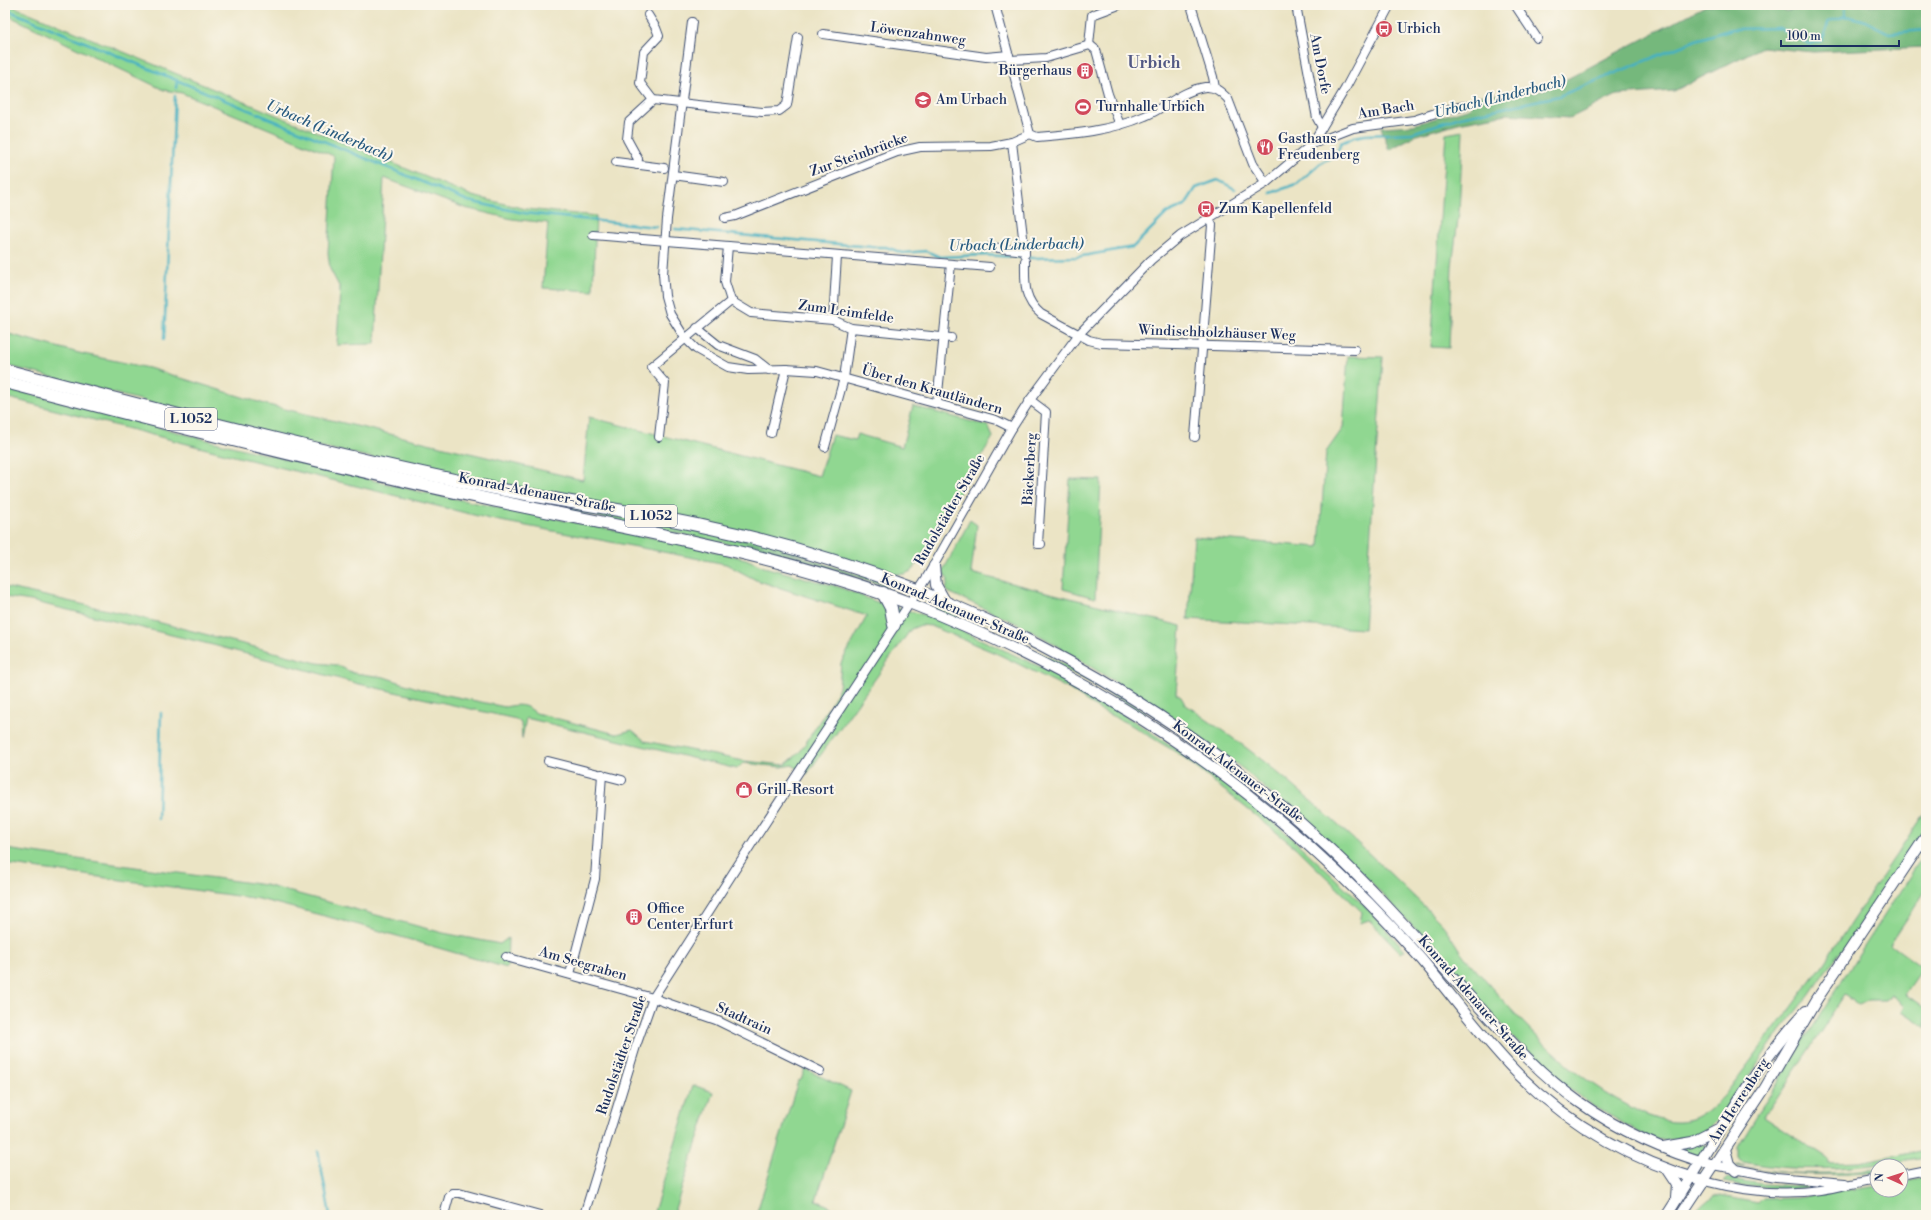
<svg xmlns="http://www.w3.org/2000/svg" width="1931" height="1220" viewBox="0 0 1931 1220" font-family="'Libre Bodoni',serif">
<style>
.green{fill:#90d791;stroke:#568378}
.forest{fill:#74b87b;stroke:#48746c}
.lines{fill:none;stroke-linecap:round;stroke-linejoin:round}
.stream{stroke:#45b1c2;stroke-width:2.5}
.minor-casing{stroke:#3a4a6d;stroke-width:10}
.major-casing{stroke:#3a4a6d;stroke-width:12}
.highway-casing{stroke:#3a4a6d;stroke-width:14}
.minor{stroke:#fff;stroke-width:8}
.major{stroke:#fff;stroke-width:10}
.highway{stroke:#fff;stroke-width:12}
.labels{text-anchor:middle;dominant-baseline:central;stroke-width:4;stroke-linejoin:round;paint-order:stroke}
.shield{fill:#fbf7ec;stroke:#5e6b89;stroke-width:1}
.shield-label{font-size:13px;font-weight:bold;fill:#1b2f5e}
.poi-label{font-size:14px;fill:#1b2f5e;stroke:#fbf7ec;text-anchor:start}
.street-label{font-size:14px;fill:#1b2f5e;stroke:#fbf7ec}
.water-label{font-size:15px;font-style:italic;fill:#2a5c81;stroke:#fbf7ec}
.quarter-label{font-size:16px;font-weight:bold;fill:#535985;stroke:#fbf7ec}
</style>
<rect width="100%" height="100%" fill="#fbf7ec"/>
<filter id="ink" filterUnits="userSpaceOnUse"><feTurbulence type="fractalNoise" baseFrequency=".025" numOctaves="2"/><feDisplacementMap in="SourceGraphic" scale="8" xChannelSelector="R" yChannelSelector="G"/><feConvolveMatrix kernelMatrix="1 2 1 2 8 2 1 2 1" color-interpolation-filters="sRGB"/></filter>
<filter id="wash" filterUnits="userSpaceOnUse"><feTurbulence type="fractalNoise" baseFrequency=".012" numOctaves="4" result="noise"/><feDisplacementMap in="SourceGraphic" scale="16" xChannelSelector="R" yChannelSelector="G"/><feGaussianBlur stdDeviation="0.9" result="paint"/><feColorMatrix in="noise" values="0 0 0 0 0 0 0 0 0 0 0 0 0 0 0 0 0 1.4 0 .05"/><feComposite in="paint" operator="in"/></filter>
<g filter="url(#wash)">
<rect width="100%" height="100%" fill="#ebe4c5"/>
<!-- green -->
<g class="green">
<polygon points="5,5 10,5 472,196 526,209 596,216 593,291 543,288 548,223 512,219 465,208 384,178 375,344 337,345 340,288 330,269 328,253 334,156 182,93 164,90 5,14"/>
<polygon points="1463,131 1459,212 1452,266 1449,348 1431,347 1446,134"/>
<polygon points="5,333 79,353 149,368 268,405 583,480 589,417 819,476 832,435 855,440 857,434 902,447 913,406 988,426 993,437 913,570 905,574 896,574 894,577 547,494 317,446 5,365"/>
<polygon points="1348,356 1383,357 1364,629 1188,619 1194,537 1319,547 1326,452 1343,428"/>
<path d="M5,387L219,443L421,492L684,544L746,559L764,567L839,587L877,602L932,617L1047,670L1107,704L1177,749L1254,806L1284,831L1366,907L1405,950L1401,953L1369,920L1360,923L1362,912L1296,848L1179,754L1131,725L1098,709L1069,689L1000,655L931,626L921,625L911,629L807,774L792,765L782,767L743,763L737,769L526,718L522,739L521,723L516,719L359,684L213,645L31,601L5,597V587L130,615L317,663L337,665L353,673L384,677L423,690L505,707C519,704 525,704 536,713L612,733L617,734L632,730L645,741L744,761L785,765L800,752L833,700L839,688L841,663L867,616L756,580L726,564L490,519L234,456L5,397Z"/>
<polygon points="1070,479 1101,480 1095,598 1063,589"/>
<polygon points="495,493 704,532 777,549 891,585 890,587 784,554 743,547 494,495"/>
<path d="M970,520L977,525L971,573L1181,626L1176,694L1181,697L1185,704C1212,724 1240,742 1266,763C1326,812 1382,865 1437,919C1448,929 1455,945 1464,956C1513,1012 1562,1072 1629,1106C1636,1110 1644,1115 1652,1117C1686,1129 1700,1119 1724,1096L1822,966L1926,810V827L1848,946L1836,956L1809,995L1780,1031L1718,1120L1708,1129L1692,1137L1665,1141L1640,1133L1592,1105L1561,1082L1514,1038L1422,936L1372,883L1243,769L1165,713L1046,639L1018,624L946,591L948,580L943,571Z"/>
<polygon points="935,606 1064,664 1146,712 1144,714 1079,676 934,608"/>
<polygon points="5,849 265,885 443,933 500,944 508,938 507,968 363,926 259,899 5,864"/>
<path d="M1926,851V890L1890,944L1923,968L1905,994L1926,1009V1027L1902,1011L1905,1005L1891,995L1885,1000H1869L1859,1005L1845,995L1764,1117L1828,1159L1829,1163L1860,1162L1926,1149V1157C1861,1168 1807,1174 1742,1162L1738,1157V1147L1798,1049Z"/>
<polygon points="805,1069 851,1091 816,1200 831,1207 828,1215 756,1215 798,1081 801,1080"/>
<polygon points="693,1085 713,1092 673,1215 653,1215"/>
<polygon points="1698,1143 1707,1146 1700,1157 1676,1148"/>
<path d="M1738,1164C1770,1177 1842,1174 1877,1169V1172C1825,1177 1786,1175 1735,1165Z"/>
<path d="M1727,1178L1762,1184L1813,1187C1783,1192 1753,1187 1723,1182Z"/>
<polygon points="1926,1178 1926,1215 1694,1215 1700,1207 1714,1195 1758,1203 1763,1198 1798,1197 1877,1186 1877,1190 1901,1190 1901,1182"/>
</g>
<!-- forest -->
<polygon class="forest" points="1707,5 1758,5 1787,11 1823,7 1826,5 1917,5 1926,13 1926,47 1813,52 1762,47 1674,91 1617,95 1570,118 1507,114 1458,123 1414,136 1389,150 1381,127 1413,125 1470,108 1474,96 1541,91 1569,78"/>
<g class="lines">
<!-- stream -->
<g class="stream">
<polyline points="1845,5 1846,16"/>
<polyline points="5,9 468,201 524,213 656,227"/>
<polyline points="1846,16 1863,20 1889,33 1926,30"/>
<polyline points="176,88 177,80"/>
<path d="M1271,193L1297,184L1322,162L1336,155L1341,143L1354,137L1365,135L1412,133L1460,117L1559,96L1696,40L1732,29L1780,28L1809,44L1821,41C1825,35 1826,28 1829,21L1846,16"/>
<polyline points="675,229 872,247 886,247 903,253 926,251 940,257 983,255 1033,258 1077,257 1133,247 1167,213 1185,205 1196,188 1218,180 1235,189"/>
<polyline points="164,339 175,96"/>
<polyline points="158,819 161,713"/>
<polyline points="318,1151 330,1215"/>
</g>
</g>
</g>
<g filter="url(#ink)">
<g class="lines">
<!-- minor casing -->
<g class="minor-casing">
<g id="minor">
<path d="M995,5L1030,134L1037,137C1074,134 1111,131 1145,116C1165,108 1183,90 1205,87C1215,86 1221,92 1228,99L1253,164L1266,183"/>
<polyline points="1191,5 1213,77 1215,88"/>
<polyline points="1296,5 1317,118 1322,127"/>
<polyline points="1515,5 1537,38"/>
<polyline points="648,15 656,28 659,36 644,52 640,83 653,100 762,112 779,111 787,105 798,37"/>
<polyline points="692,22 667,219 663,274 665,296 670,314 685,338 696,349 728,367 748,370 786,369 817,371 996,420 1012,428"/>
<polyline points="823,34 986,57 1009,55"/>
<polyline points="1089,45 1092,15 1119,5"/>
<polyline points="1010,60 1046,58 1090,45 1096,50 1108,94 1120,125"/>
<polyline points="1012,142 1025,254"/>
<polyline points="1312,144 1353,128 1414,120 1445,110 1465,106"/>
<polyline points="616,162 664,168"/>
<polyline points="637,165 638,159 627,139 629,122 653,100"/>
<polyline points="673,175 724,182"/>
<polyline points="725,218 735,216 897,152 920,147 991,146 1012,142 1030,134"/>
<polyline points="593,235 990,267"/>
<polyline points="728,246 725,282 731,301 751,313 833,320 851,328 951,338"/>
<polyline points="990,247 1025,251"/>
<path d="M1025,261C1025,283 1023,299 1041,314L1089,340L1101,343L1355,350"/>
<polyline points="833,320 837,256"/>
<polyline points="697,328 718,345 755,359 769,370"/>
<polyline points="1030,400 1046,412 1038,544 1041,544"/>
<polyline points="937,403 951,264"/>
<polyline points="771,433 786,369"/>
<polyline points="659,437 665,383 651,367 731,301"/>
<polyline points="1195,437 1212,225 1208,218"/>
<polyline points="825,447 844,378 851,328"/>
<polyline points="548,761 622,780"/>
<polyline points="506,957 653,998 716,1020 820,1071"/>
<polyline points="570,974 595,879 602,774"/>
<polyline points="1714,1165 1776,1177 1845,1183"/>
<polyline points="1901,1175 1926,1170"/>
<path d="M1704,1181C1742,1191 1780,1196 1820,1190C1839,1187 1858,1182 1877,1179"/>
<polyline points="444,1215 449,1197 453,1193 459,1193 540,1215"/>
<polyline points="584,1215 636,1046 653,998 754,840 927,577 1012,428 1030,400 1079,334 1151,260 1180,236 1266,183 1312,144 1345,89 1390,5"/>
</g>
</g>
<!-- major casing -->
<g class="major-casing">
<g id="major">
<polyline points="934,566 936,585 945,601"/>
<path d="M918,590C1070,651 1210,738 1330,849C1380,896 1425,948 1471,998C1505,1035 1538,1073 1579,1102C1620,1131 1666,1152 1714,1165"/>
<path d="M909,603C1055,660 1193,741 1309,846C1349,882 1387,920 1422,960C1454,998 1484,1040 1519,1075C1571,1126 1634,1161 1704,1181"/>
<polyline points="1663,1147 1692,1142 1722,1127"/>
<polyline points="1725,1149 1729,1164 1736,1171"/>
<polyline points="1667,1170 1677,1185 1676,1198"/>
<path d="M1667,1215C1711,1147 1751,1070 1806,1011"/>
<polyline points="1681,1215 1765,1088 1817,999 1926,836"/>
</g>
</g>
<!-- highway casing -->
<g class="highway-casing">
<g id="highway">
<path d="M5,370C160,411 316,451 473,484C550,500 629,510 706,527C778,542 849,564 918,590"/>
<path d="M5,382C162,423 319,463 478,497C623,528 770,551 909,603"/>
<polyline points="883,593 891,608 894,625"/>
</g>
</g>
<!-- minor -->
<use href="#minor" class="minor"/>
<!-- major -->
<use href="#major" class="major"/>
<!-- highway -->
<use href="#highway" class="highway"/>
</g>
</g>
<!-- icons -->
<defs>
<g id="bus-disc" transform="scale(0.9)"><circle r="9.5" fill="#d1495b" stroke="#fbf7ec"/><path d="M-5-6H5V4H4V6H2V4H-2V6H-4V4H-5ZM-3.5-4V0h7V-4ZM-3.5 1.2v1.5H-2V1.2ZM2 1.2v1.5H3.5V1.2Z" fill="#fff"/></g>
<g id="building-disc" transform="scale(0.9)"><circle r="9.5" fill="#d1495b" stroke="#fbf7ec"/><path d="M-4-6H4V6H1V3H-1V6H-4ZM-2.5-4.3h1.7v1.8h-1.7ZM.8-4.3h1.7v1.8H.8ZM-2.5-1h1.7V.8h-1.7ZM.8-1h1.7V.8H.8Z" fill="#fff"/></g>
<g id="school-disc" transform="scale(0.9)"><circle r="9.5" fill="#d1495b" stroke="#fbf7ec"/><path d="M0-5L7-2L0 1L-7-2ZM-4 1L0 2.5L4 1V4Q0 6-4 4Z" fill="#fff"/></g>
<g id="stadium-disc" transform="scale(0.9)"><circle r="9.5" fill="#d1495b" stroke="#fbf7ec"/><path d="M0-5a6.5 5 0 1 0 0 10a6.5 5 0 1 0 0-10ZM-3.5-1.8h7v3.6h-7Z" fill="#fff"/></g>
<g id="restaurant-disc" transform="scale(0.9)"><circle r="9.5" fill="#d1495b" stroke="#fbf7ec"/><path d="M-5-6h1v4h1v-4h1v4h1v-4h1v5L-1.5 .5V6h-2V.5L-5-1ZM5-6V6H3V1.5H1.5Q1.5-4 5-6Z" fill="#fff"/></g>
<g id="shop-disc" transform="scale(0.9)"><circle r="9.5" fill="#d1495b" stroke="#fbf7ec"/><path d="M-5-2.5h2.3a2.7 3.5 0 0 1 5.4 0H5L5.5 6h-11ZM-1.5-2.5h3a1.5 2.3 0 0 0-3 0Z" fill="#fff"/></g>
</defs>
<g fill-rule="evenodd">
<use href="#bus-disc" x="1384" y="29"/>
<use href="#building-disc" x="1085" y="71"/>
<use href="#school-disc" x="923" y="100"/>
<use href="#stadium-disc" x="1083" y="107"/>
<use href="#restaurant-disc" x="1265" y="147"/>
<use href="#bus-disc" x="1206" y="209"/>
<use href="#shop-disc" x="744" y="790"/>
<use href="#building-disc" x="634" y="917"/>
</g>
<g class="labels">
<!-- shield labels -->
<g class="shield">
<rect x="165" y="408" width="52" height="22" rx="3"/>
<rect x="625" y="505" width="52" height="22" rx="3"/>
</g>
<g class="shield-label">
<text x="191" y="419">L 1052</text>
<text x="651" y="516">L 1052</text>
</g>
<!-- poi labels -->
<g class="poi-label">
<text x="1397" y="29">Urbich</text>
<text x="1072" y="71" text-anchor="end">Bürgerhaus</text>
<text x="936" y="100">Am Urbach</text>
<text x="1096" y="107">Turnhalle Urbich</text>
<text x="1278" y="139">Gasthaus<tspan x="1278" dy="16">Freudenberg</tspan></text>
<text x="1219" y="209">Zum Kapellenfeld</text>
<text x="757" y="790">Grill-Resort</text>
<text x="647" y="909">Office<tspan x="647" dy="16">Center Erfurt</tspan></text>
</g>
<!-- street labels -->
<g class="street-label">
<text transform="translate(918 34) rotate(8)">Löwenzahnweg</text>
<text transform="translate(1320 64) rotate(79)">Am Dorfe</text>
<text transform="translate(1386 110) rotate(-9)">Am Bach</text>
<text transform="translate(859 155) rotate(-20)">Zur Steinbrücke</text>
<text transform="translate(846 312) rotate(8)">Zum Leimfelde</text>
<text transform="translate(1217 333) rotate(2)">Windischholzhäuser Weg</text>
<text transform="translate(932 390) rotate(16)">Über den Krautländern</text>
<text transform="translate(1030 469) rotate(-87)">Bäckerberg</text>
<text transform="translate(537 493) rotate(11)">Konrad-Adenauer-Straße</text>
<text transform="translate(950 510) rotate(-60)">Rudolstädter Straße</text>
<text transform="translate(955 609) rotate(23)">Konrad-Adenauer-Straße</text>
<text transform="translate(1238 772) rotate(37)">Konrad-Adenauer-Straße</text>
<text transform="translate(583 964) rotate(16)">Am Seegraben</text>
<text transform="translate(1473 998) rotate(49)">Konrad-Adenauer-Straße</text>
<text transform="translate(744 1019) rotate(24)">Stadtrain</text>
<text transform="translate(622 1055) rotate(-71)">Rudolstädter Straße</text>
<text transform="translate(1739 1101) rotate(-57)">Am Herrenberg</text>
</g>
<!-- water labels -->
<g class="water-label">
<text transform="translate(1500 97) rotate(-14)">Urbach (Linderbach)</text>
<text transform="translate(329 131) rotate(23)">Urbach (Linderbach)</text>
<text transform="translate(1016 245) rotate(-1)">Urbach (Linderbach)</text>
</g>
<!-- quarter labels -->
<g class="quarter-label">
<text x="1154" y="63">Urbich</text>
</g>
</g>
<!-- margin -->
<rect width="1931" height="1220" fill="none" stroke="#fbf7ec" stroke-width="20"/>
<!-- north arrow -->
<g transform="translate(1889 1178) rotate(273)"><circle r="19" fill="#fbf7ec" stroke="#a1a7b3"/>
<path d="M0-3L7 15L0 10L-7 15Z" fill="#d1495b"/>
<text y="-6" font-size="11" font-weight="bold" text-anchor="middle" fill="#1b2f5e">N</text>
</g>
<!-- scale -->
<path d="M1781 40v6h118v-6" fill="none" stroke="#1b2f5e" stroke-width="2"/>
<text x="1787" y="40" font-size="12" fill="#1b2f5e" stroke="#fbf7ec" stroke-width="3" paint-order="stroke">100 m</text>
</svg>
